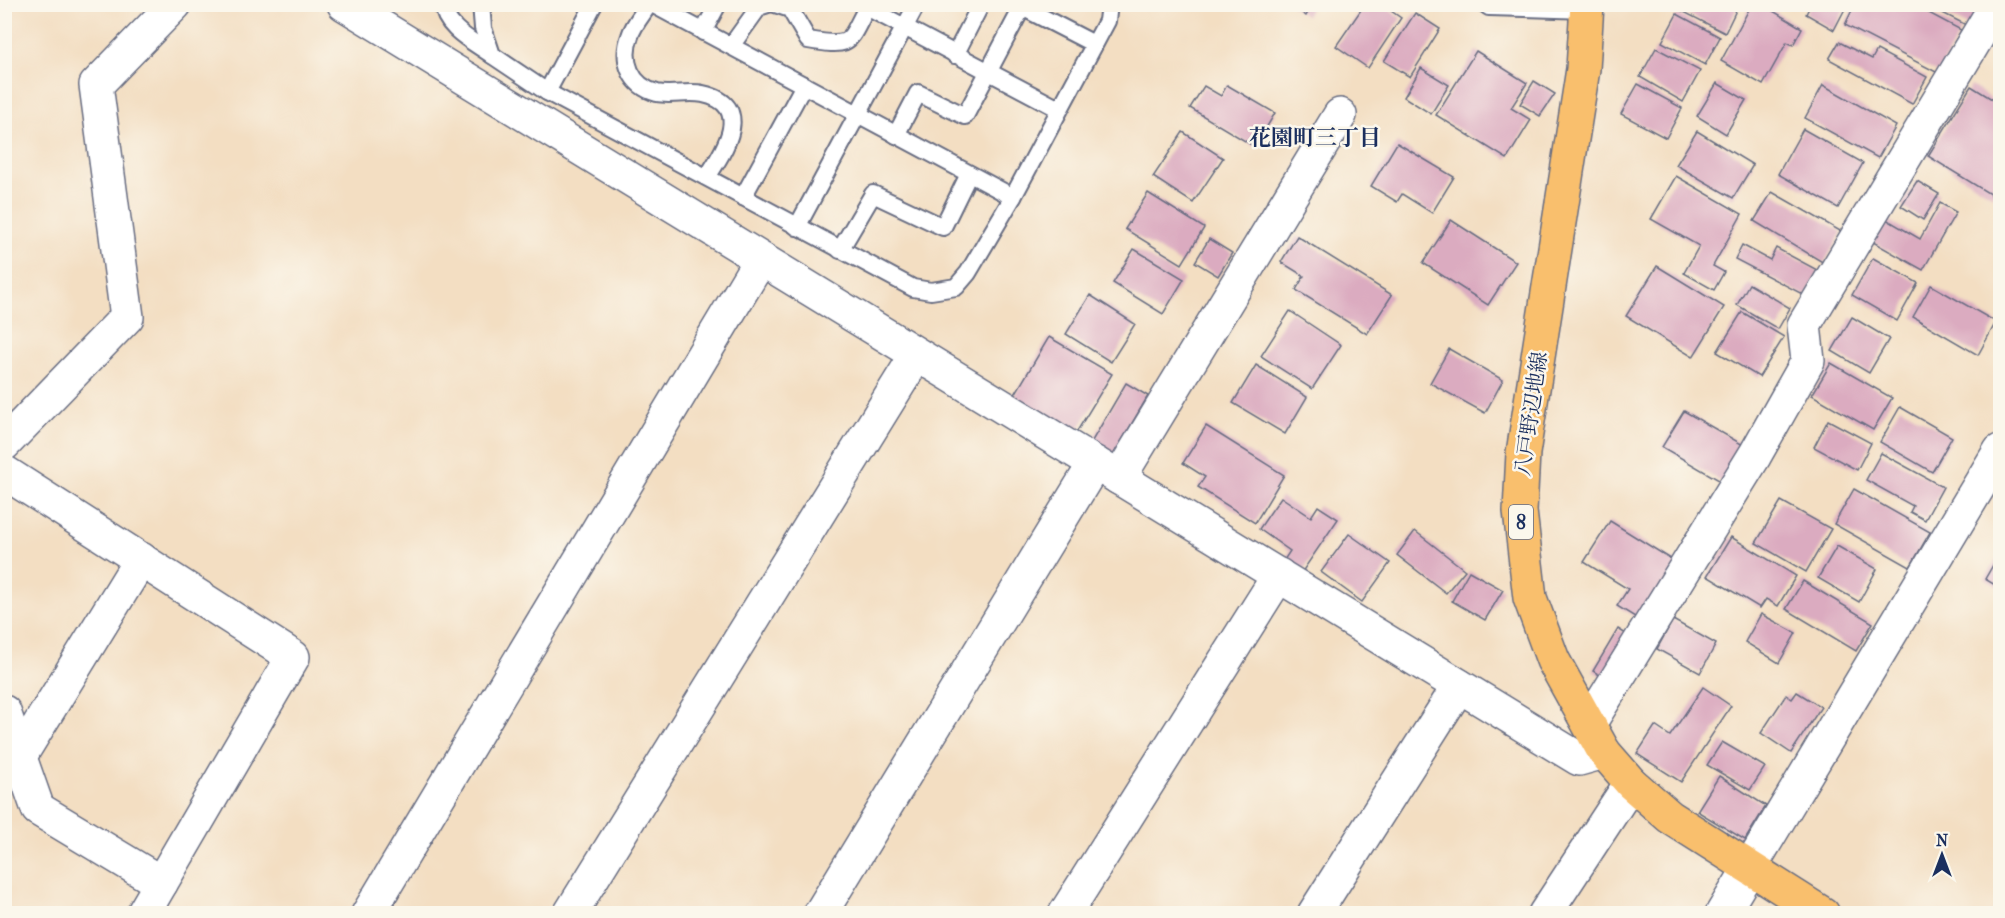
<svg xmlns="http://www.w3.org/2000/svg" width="2005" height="918" viewBox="0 0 2005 918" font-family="'IM FELL French Canon','Noto Serif JP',serif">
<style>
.building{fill:#dbabc0}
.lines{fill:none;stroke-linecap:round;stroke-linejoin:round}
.service-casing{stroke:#676c81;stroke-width:20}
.minor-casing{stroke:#676c81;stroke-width:36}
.primary-casing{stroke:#676c81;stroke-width:36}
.service{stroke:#fff;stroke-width:16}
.minor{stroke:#fff;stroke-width:33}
.primary{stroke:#f9bf6d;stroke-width:33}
.labels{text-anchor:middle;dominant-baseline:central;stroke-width:5;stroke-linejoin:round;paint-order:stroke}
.shield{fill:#fbf7ec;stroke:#5e6b89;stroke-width:1.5}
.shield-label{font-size:20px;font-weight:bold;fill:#1b2f5e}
.street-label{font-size:21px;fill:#1b2f5e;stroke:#fbf7ec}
.neighbourhood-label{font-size:22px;font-weight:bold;fill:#1b2f5e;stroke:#fbf7ec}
</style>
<rect width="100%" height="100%" fill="#fbf7ec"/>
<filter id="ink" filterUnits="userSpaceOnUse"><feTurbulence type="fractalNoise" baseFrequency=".0167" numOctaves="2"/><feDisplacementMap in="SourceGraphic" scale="12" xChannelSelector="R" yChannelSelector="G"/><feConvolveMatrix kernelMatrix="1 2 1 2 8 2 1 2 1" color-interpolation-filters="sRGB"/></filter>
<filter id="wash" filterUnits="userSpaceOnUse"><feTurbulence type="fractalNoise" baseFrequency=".008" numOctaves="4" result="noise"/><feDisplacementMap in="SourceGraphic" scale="24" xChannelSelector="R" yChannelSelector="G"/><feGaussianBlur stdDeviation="1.35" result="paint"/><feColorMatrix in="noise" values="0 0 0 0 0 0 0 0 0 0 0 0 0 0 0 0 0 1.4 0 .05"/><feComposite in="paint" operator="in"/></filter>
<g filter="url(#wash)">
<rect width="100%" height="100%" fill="#f3dec2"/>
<g id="blocks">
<!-- building -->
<g class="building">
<polygon points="1290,4 1313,4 1306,16"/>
<polygon points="1365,4 1381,4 1401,18 1368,68 1336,46"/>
<polygon points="1683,4 1739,4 1725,33 1680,10"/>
<polygon points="1752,4 1761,4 1802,28 1793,45 1787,42 1763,85 1721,61"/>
<polygon points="1811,4 1846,4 1847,5 1834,30 1806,14"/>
<polygon points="1855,4 1912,4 1961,30 1938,73 1845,25"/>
<polygon points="1925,4 1982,4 1970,27"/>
<polygon points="1415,13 1440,29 1410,77 1384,61"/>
<polygon points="1677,14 1720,37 1705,65 1662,42"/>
<polygon points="1839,42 1872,59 1877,50 1927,77 1912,104 1829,59"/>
<polygon points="1656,48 1700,71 1683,102 1640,77"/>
<polygon points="1476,51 1527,83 1511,108 1531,120 1507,159 1436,115"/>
<polygon points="1421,68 1449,85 1431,114 1404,97"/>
<polygon points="1534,81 1555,94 1540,116 1520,104"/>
<polygon points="1717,83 1746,100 1726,134 1697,116"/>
<polygon points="1638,84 1682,108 1666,138 1621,114"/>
<polygon points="1227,85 1275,113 1255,147 1190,108 1204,86 1221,96"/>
<polygon points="1823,85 1896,126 1878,158 1805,118"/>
<polygon points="1971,86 2000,104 2000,184 1993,196 1928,156"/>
<polygon points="1803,129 1863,163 1838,208 1778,174"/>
<polygon points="1697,131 1753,165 1733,198 1676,165"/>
<polygon points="1183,132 1223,158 1193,203 1153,177"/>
<polygon points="1397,143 1454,177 1432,213 1402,194 1397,202 1371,186"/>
<polygon points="1676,176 1742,214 1713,266 1724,272 1714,290 1684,273 1699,246 1651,219"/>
<polygon points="1917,181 1939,194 1923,220 1901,206"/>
<polygon points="1772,192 1842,232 1824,263 1754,221"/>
<polygon points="1148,193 1204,228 1182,264 1125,229"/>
<polygon points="1940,203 1956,212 1923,270 1873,242 1886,219 1920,239"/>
<polygon points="1451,220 1516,262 1488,305 1423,263"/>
<polygon points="1297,236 1392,295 1367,334 1296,290 1304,276 1281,262"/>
<polygon points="1209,239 1232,253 1218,276 1195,262"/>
<polygon points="1742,245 1770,260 1776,248 1819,271 1806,296 1735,259"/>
<polygon points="1134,249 1184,279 1163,314 1113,283"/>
<polygon points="1873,258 1918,283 1897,321 1852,295"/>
<polygon points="1657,266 1724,307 1693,357 1626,316"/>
<polygon points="1749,284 1790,308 1778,329 1737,305"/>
<polygon points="1931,285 1996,322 1978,355 1913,317"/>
<polygon points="1090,295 1135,324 1111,362 1066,334"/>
<polygon points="1290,311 1341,345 1312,389 1261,356"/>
<polygon points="1742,312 1784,337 1759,377 1717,352"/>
<polygon points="1852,317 1889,339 1869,373 1832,351"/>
<polygon points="1049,337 1112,374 1076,433 1014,396"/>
<polygon points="1449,349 1503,380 1485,413 1430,383"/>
<polygon points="1831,363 1892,398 1873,430 1812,395"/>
<polygon points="1256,365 1307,397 1285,434 1233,403"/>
<polygon points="1126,383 1148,396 1111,459 1089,446"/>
<polygon points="1900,407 1952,437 1932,472 1880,442"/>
<polygon points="1684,411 1745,446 1724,483 1662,447"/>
<polygon points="1828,420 1871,443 1857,470 1814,447"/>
<polygon points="1206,426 1284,475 1255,523 1198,487 1205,477 1183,463"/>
<polygon points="1881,453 1943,487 1925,520 1910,512 1913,506 1866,480"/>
<polygon points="1854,489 1930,532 1910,567 1834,524"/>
<polygon points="1281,497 1311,517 1318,506 1338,519 1302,572 1284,560 1290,551 1259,529"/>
<polygon points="1781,501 1831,529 1806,572 1756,543"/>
<polygon points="1610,521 1679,564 1643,622 1617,606 1628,589 1584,562"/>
<polygon points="1415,531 1465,570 1446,593 1397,555"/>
<polygon points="1349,534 1390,563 1362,602 1321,572"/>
<polygon points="1731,537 1796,576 1778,606 1766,599 1760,608 1707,576"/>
<polygon points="1837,546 1877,569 1859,602 1818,578"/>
<polygon points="2000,553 2000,588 1985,579"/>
<polygon points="1469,571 1503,590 1485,620 1452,601"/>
<polygon points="1803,581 1873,623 1856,651 1786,609"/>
<polygon points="1761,614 1796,633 1779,663 1745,642"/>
<polygon points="1673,620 1716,644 1700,673 1657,649"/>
<polygon points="1618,629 1631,637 1606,679 1593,671"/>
<polygon points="1703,687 1731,706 1681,782 1637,754 1655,726 1670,736"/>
<polygon points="1797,692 1821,707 1791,753 1761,733 1786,695 1792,699"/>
<polygon points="1722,742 1765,767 1750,790 1707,765"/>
<polygon points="1719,776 1766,806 1745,840 1697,811"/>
</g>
</g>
</g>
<g filter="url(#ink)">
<use href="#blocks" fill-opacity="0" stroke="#676c81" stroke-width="1.5"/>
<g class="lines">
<!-- service casing -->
<g class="service-casing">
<g id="service">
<path d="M443,4C444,28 474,42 492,55"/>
<polyline points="481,4 483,28 492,55 547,92 913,288 931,291 956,287 968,273 1013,197 1107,21 1109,4"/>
<path d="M649,4C643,14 633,25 630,36C621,60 630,86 657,93C671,96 688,91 703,94C754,105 725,150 707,177"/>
<polyline points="652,4 1013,197"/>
<path d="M775,4L790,9L808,40C856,48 847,42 869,4"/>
<polyline points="861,4 1059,109"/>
<polyline points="1485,4 1489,7 1587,10"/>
<polyline points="1022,7 1094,44"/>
<polyline points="703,32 718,4"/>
<polyline points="731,46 759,7 768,4"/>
<polyline points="955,55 981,4"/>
<polyline points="547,92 594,4"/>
<polyline points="896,135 918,93 965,116 1024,4"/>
<polyline points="743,197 804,85"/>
<polyline points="797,227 917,4"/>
<polyline points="840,250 873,194 943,227 969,174"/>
</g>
</g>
<!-- minor casing -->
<g class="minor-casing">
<g id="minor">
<polyline points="344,4 1579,759 1604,752"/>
<polyline points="4,444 127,317 96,85 175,4"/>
<polyline points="4,472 293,657 143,914"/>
<polyline points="1119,478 1340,115"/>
<polyline points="4,712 38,809 161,883"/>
<polyline points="1589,724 1755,455 1808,361 1804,325 1997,4"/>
<polyline points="20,756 141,559"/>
<polyline points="368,914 760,260"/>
<polyline points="570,914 916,356"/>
<polyline points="820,914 1095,463"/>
<polyline points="1065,914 1279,575"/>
<polyline points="1314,914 1459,686"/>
<polyline points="1545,914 1631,783"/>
<polyline points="1722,914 2000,451"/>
</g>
</g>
<!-- primary casing -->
<g class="primary-casing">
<polyline id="primary" points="1587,4 1583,69 1523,453 1520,511 1530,598 1553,660 1604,752 1631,783 1670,817 1823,914"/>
</g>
<!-- service -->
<use href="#service" class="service"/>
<!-- minor -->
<use href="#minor" class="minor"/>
<!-- primary -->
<use href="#primary" class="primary"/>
</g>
</g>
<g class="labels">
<!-- shield labels -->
<rect class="shield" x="1509" y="505" width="24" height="34" rx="4.5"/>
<g class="shield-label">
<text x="1521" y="522">8</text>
</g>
<!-- street labels -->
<g class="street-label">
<text transform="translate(1531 414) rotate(-82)">八戸野辺地線</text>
</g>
<!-- neighbourhood labels -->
<g class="neighbourhood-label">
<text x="1315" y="138">花園町三丁目</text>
</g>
</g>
<!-- margin -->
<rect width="2005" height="918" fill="none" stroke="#fbf7ec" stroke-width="24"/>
<!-- north arrow -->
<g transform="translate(1942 855)" stroke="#fbf7ec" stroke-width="4.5" paint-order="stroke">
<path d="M0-4.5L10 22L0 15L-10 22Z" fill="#1b2f5e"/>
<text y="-9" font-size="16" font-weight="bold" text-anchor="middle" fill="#1b2f5e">N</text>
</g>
</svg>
